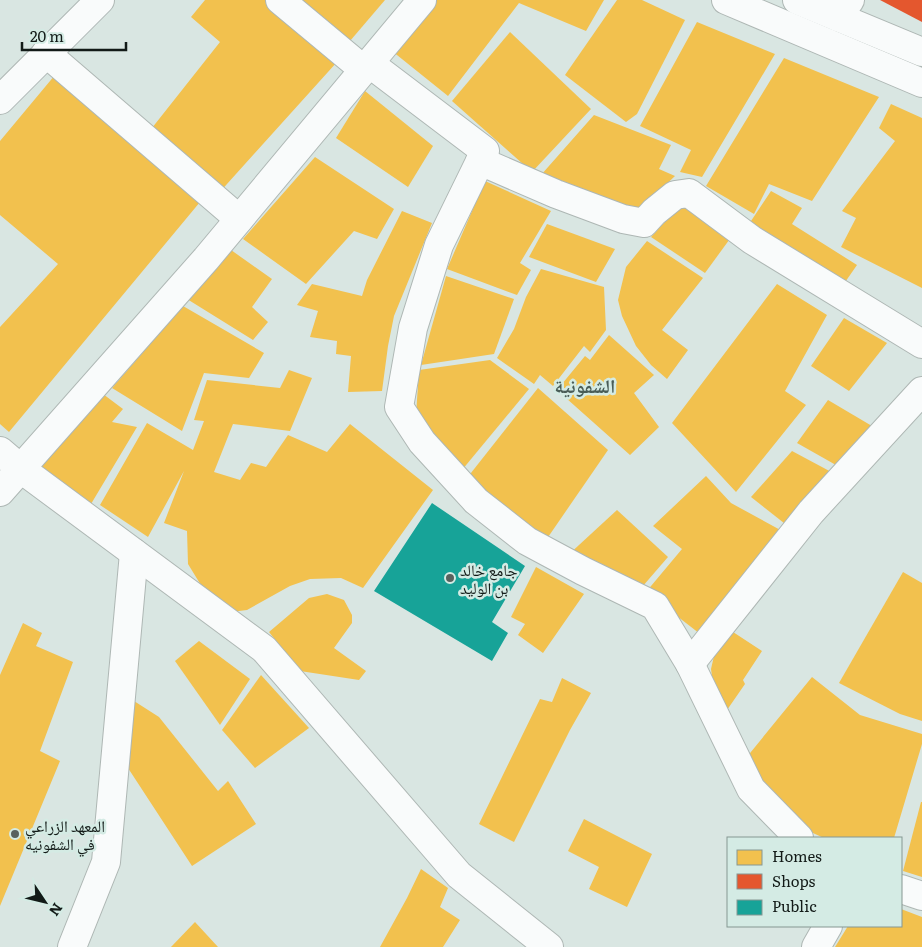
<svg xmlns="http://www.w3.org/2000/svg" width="922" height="947" viewBox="0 0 922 947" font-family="Literata,'Noto Naskh Arabic',serif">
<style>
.homes{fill:#f2c14e}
.shops{fill:#e4572e}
.public{fill:#17a398}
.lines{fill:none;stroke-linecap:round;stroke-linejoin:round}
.minor-casing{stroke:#aeb7b4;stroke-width:30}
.secondary-casing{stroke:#aeb7b4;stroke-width:30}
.minor{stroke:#f9fbfb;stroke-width:28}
.secondary{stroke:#f9fbfb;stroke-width:28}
.poi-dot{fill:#58615e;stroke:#d4ebe4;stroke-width:2}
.labels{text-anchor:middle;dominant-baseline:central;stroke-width:5;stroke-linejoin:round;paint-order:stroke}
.poi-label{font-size:16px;fill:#121a17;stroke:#d4ebe4;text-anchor:start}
.quarter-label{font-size:19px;font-weight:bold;fill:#495d57;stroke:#d4ebe4}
</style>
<rect width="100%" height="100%" fill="#d9e6e2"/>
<!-- homes -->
<g class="homes">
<polygon points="205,0 266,0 337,62 218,194 148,133 220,42 191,17"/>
<polygon points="289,0 385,0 344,48"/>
<polygon points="435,0 604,0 586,31 519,3 448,96 392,51"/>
<polygon points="617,0 642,0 685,20 637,114 626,122 565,75"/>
<polygon points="697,22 775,54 702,177 680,172 691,150 640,126"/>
<polygon points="510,32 591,109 532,172 452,101"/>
<polygon points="784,58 879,97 812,201 769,184 754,214 706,186"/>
<polygon points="55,75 200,202 9,432 0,424 0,327 58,264 0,215 0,141"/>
<polygon points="365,91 433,146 408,187 336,138"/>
<polygon points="891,104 922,118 922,288 841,247 856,218 842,211 895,141 879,128"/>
<polygon points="594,115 671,145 659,169 675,176 637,212 541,175"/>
<polygon points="315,157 394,209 377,239 354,231 306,284 243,239"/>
<polygon points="485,181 551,211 520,263 531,270 517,295 447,269"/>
<polygon points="771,191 802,208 792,224 857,265 841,288 747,227"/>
<polygon points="685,200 732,236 705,273 651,237"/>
<polygon points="402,211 432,223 394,316 388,346 382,391 348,392 351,356 336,354 337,341 310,337 318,311 297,305 312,284 362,296 367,280"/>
<polygon points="547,224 615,249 596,282 529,257"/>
<polygon points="647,241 703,278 662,330 688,350 667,379 651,365 636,346 622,316 618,300 626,267"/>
<polygon points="231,250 272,279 252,307 268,322 253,340 187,299"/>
<polygon points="541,269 604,287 606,330 590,352 584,346 553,386 540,375 534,384 497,358 514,329 526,297"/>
<polygon points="446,276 514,299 494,354 421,365"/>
<polygon points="777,284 827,315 785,391 806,405 736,492 672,423"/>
<polygon points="183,306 264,353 249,378 204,373 182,431 112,388"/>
<polygon points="844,318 887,343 849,391 811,366"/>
<polygon points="609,335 654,375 634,393 659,427 630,455 557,390 585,356 590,360"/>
<polygon points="490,360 529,389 462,470 416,415 419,370"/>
<polygon points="289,370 312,378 290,431 233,424 214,472 240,480 251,463 266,467 288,435 327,452 350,424 433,490 363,588 341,578 310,579 290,586 247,610 231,612 207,595 188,564 187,531 164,523 184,471 148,537 100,505 147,423 193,450 204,421 194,420 207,380 280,388"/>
<polygon points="538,388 608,450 544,543 467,478"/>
<polygon points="103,394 123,409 112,422 137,427 91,504 40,468"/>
<polygon points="828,400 877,429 843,469 797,443"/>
<polygon points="792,451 835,474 789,527 751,497"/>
<polygon points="706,476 731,503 784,532 704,637 646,592 682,549 653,526"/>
<polygon points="617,510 668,557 636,594 566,557"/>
<polygon points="536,567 584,594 543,653 518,635 525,624 511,617"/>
<polygon points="903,572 922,583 922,721 900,714 839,683"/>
<polygon points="327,594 344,600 352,615 352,623 334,648 366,671 359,680 300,671 269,632 309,598"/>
<polygon points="23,623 42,633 36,646 73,662 40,751 60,761 0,906 0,675"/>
<polygon points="733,632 762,651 743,680 745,684 727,710 713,683 711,669 714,656"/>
<polygon points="199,641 250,679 220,725 175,661"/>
<polygon points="261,675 309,728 255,768 222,730"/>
<polygon points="812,677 860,715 922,734 922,744 894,838 824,838 804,829 757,780 746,758"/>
<polygon points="562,678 591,693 570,730 514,842 479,824 540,699 552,702"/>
<polygon points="134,701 159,717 218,791 228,781 256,824 192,866 128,768"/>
<polygon points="921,802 922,802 922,877 903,871"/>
<polygon points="584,819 652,854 627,907 589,889 599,867 568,851"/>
<polygon points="421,869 448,888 440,907 460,920 443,947 380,947 407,898"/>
<polygon points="901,909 922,917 922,947 835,947 848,926 901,926"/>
<polygon points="195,922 218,947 171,947"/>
</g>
<!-- shops -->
<polygon class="shops" points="880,0 922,0 922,22"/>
<!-- public -->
<polygon class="public" points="432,503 525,566 492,622 508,633 492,661 374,591"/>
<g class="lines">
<!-- minor casing -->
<g class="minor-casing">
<g id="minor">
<polyline points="280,0 364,70"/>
<polyline points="838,17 850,0"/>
<polyline points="46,53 239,219"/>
<polyline points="369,63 485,151 439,245 413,328 399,407 422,442 476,501 527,541 583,571 655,606 690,664 751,789 799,838"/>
<polyline points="0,100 100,0"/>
<polyline points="480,161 556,194 623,219 644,223 654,212 675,195 689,193 752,240 922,344"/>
<polyline points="0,451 21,469 264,649 459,875 549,947"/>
<polyline points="0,492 206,259 422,0"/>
<polyline points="690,664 811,512 922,391"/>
<polyline points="901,889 922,896"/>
<polyline points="72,947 106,862 134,553"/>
<polyline points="816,947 828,926"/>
</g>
</g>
<!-- secondary casing -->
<g class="secondary-casing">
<g id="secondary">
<polyline points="726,0 922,83"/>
<polyline points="797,0 922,52"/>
</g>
</g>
<!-- minor -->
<use href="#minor" class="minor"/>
<!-- secondary -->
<use href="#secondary" class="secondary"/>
</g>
<!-- markers -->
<g class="poi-dot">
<circle cx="450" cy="578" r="5"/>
<circle cx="15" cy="834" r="5"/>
</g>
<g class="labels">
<!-- poi labels -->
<g class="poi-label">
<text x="460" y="569">جامع خالد<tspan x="460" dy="18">بن الوليد</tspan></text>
<text x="25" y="825">المعهد الزراعي<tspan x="25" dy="18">في الشفونيه</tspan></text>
</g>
<!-- quarter labels -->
<g class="quarter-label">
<text x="585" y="385">الشفونية</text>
</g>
</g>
<!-- legend -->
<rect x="727" y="837" width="175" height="90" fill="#d4ebe4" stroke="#869792"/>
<rect x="737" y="850" width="25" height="15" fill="#f2c14e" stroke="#869792"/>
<text x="772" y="862" font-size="15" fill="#121a17">Homes</text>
<rect x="737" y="874" width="25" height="15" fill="#e4572e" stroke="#869792"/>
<text x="772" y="887" font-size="15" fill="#121a17">Shops</text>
<rect x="737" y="900" width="25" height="15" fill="#17a398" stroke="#869792"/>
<text x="772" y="912" font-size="15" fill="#121a17">Public</text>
<!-- north arrow -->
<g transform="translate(45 902) rotate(125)" stroke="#d4ebe4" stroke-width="4" paint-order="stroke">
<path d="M0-4L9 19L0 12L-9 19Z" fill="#121a17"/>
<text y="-8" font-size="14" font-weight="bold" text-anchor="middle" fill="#121a17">N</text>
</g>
<!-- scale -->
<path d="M22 42v8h104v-8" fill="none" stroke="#121a17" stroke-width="2.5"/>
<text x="30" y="42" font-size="15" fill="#121a17" stroke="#d4ebe4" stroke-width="4" paint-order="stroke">20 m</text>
</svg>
